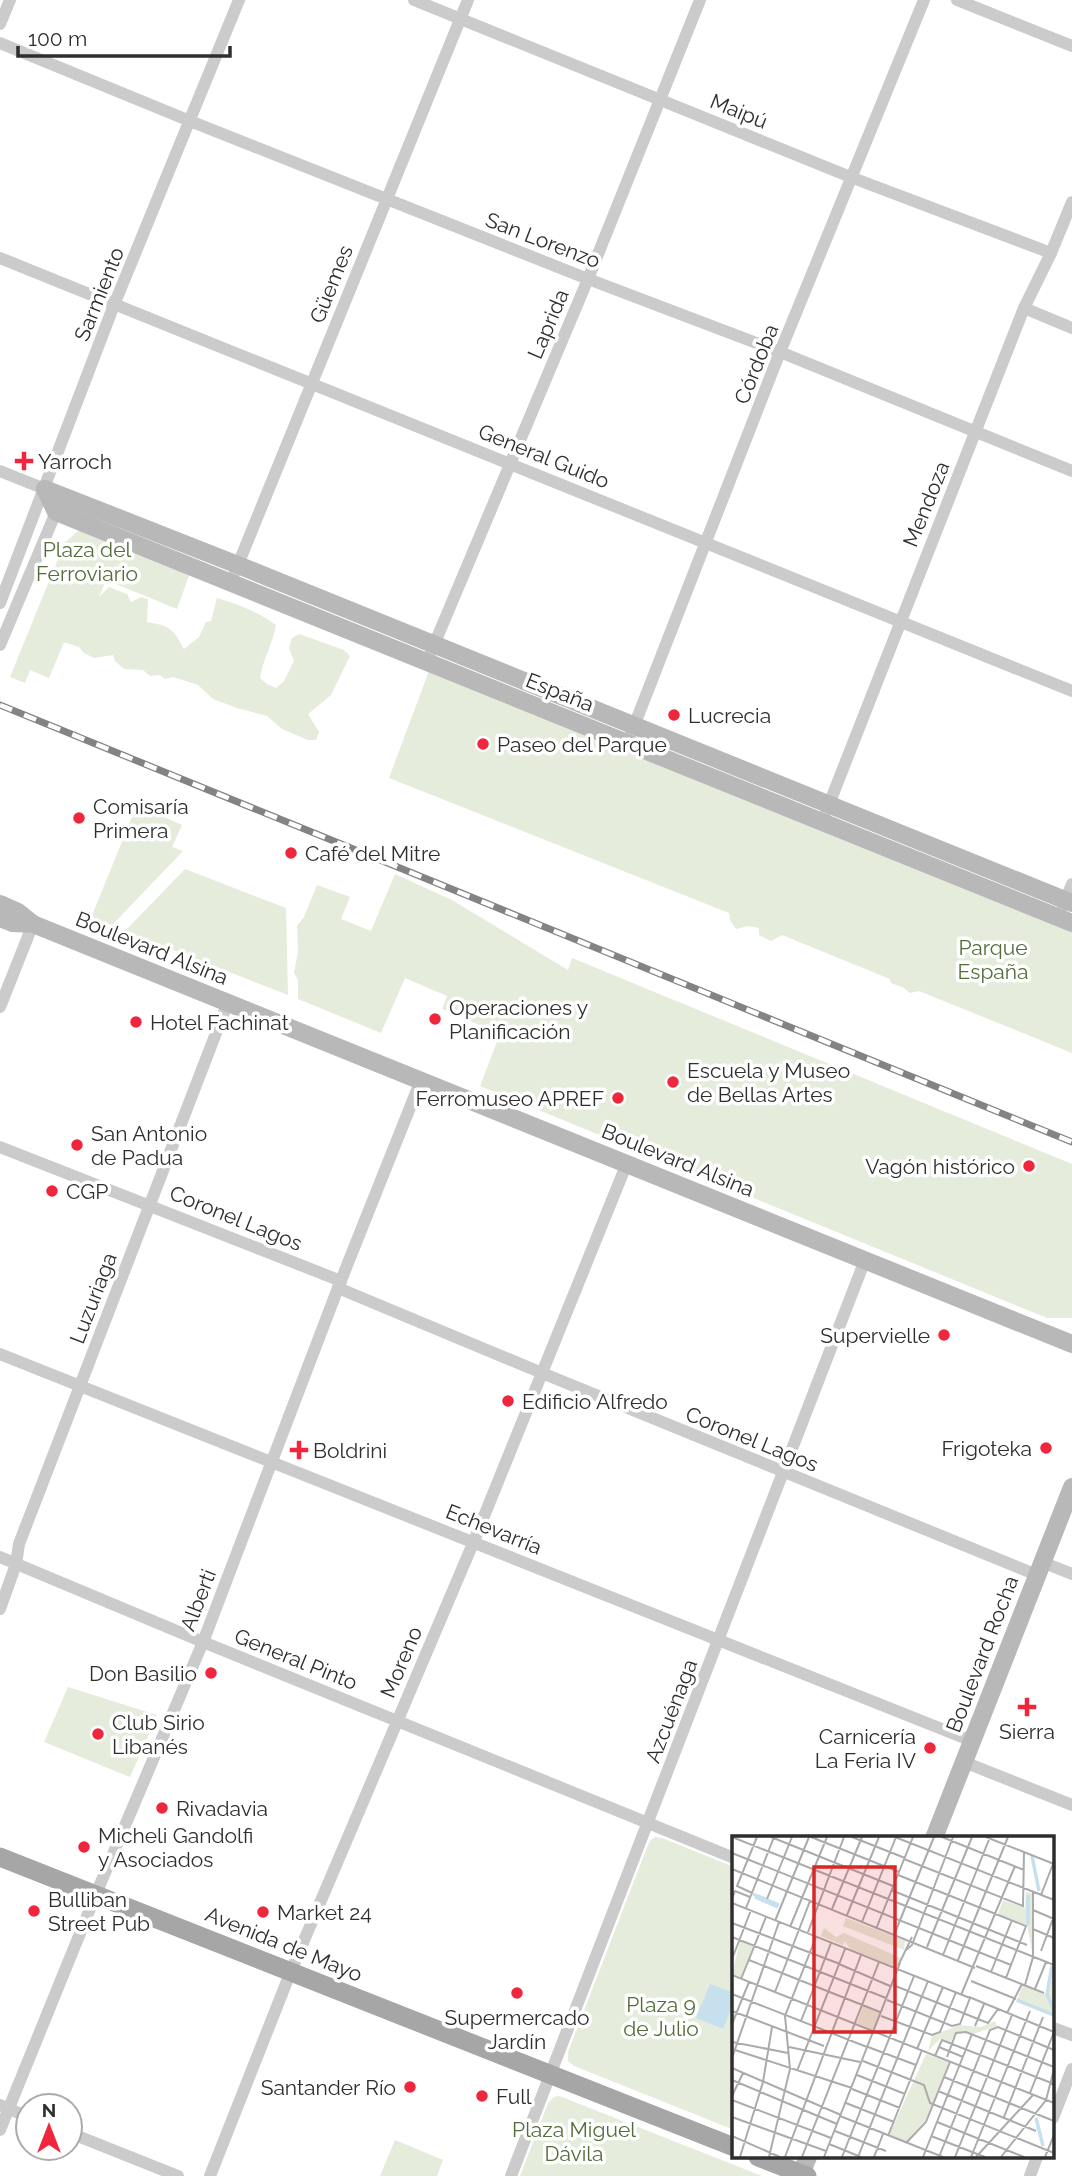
<svg xmlns="http://www.w3.org/2000/svg" width="1072" height="2176" viewBox="0 0 1072 2176" font-family="Raleway,sans-serif">
<style>
.green{fill:#e5ecdb}
.water{fill:#c6e0ee}
.lines{fill:none;stroke-linecap:round;stroke-linejoin:round}
.street{stroke:#cbcbcb;stroke-width:12}
.secondary{stroke:#b8b8b8;stroke-width:18}
.primary{stroke:#a6a6a6;stroke-width:19}
.rail-casing{stroke:#838383;stroke-width:7}
.rail{stroke:#fff;stroke-width:4.5;stroke-dasharray:13;stroke-linecap:butt}
.poi-dot{fill:#f0263d;stroke:#fff;stroke-width:2.5}
.labels{text-anchor:middle;dominant-baseline:central;stroke-width:7;stroke-linejoin:round;paint-order:stroke}
.street-label{font-size:21px;fill:#2e2e2e;stroke:#fff}
.poi-label{font-size:21px;fill:#2e2e2e;stroke:#fff;text-anchor:start}
.park-label{font-size:21px;fill:#536c39;stroke:#fff}
.inset-river{fill:none;stroke:#c6e0ee;stroke-width:3.5}
.inset-road{fill:none;stroke:#ababab;stroke-width:2}
.view{fill:#d62828;fill-opacity:0.15;stroke:#d62828;stroke-width:3.5}
.inset-edge{fill:none;stroke:#2e2e2e;stroke-width:3.5}
</style>
<rect width="100%" height="100%" fill="#fff"/>
<!-- green -->
<g class="green">
<path d="M81,529L190,573L177,609L106,580L99,597L109,587L127,594L131,602L141,597L148,599L147,622C171,626 173,629 184,649L199,637L206,622L211,621L217,598C238,604 258,612 276,625C273,643 263,659 260,678L267,684L276,688L284,681L294,661L289,648L292,638L299,634L344,650L350,656L331,695L308,714L319,732L316,740H308L282,729L267,716L237,708L213,699L198,685L173,677L165,679L160,675L150,676L143,670L124,669L115,661L113,655L94,658L84,653L79,647L64,642L49,678L30,670L25,683L10,677L65,542Z"/>
<polygon points="429,671 1072,930 1072,1053 919,991 910,993 904,988 891,983 890,979 782,935 771,941 759,935 759,928 748,926 736,929 730,920 729,913 389,778"/>
<polygon points="138,802 153,808 152,812 182,825 172,847 183,851 113,924 107,925 91,918"/>
<polygon points="185,869 286,908 288,995 125,931"/>
<polygon points="395,874 452,900 568,970 572,958 1072,1164 1072,1318 1047,1318 480,1086 500,1034 442,1009 447,996 405,978 381,1033 298,999 298,980 294,973 298,951 297,926 304,917 317,885 350,897 341,919 371,931"/>
<polygon points="68,1687 157,1715 130,1777 44,1742"/>
<polygon points="655,1837 662,1838 734,1867 734,2130 574,2066 568,2061 568,2052 648,1845 651,1840"/>
<polygon points="559,2096 562,2097 762,2176 520,2176 548,2103 554,2097"/>
<polygon points="395,2140 443,2160 437,2176 380,2176"/>
</g>
<!-- water -->
<polygon class="water" points="710,1984 734,1993 734,2001 723,2029 696,2018"/>
<g class="lines">
<!-- street -->
<g class="street">
<polyline points="414,0 853,178 1051,253"/>
<polyline points="957,0 1072,46"/>
<polyline points="0,24 10,0"/>
<polyline points="0,43 190,121 588,279 780,352 1072,471"/>
<polyline points="0,258 1072,691"/>
<polyline points="1024,308 1072,328"/>
<polyline points="0,471 45,489"/>
<polyline points="235,572 468,0"/>
<polyline points="0,603 114,305 239,0"/>
<polyline points="0,645 56,512"/>
<polyline points="431,652 588,279 700,0"/>
<polyline points="627,744 780,352 924,0"/>
<polyline points="826,812 1024,308 1051,253 1072,202"/>
<polyline points="1063,906 1072,884"/>
<polyline points="0,1007 33,924"/>
<polyline points="0,1147 341,1281"/>
<polyline points="338,1288 542,1373 1037,1575"/>
<polyline points="0,1354 972,1741"/>
<polyline points="0,1557 203,1642 734,1858"/>
<polyline points="1042,1562 1072,1574"/>
<polyline points="0,1609 16,1564 19,1544 228,1002"/>
<polyline points="964,1762 1072,1805"/>
<polyline points="1053,2028 1072,2035"/>
<polyline points="0,2105 28,2117"/>
<polyline points="1053,2118 1072,2069"/>
<polyline points="0,2130 96,1894 203,1642 338,1288 421,1080"/>
<polyline points="70,2133 178,2176"/>
<polyline points="210,2176 291,1971 474,1541 627,1163"/>
<polyline points="511,2176 865,1260"/>
<polyline points="1030,2176 1037,2157"/>
</g>
<!-- secondary -->
<g class="secondary">
<polyline points="45,489 56,512 1072,923"/>
<polyline points="45,489 238,565 1072,903"/>
<polyline points="0,904 18,912 33,924 1072,1344"/>
<polyline points="0,918 13,923 33,924"/>
<polyline points="934,1838 1072,1487"/>
<polyline points="800,2176 808,2157"/>
</g>
<!-- primary -->
<g class="primary">
<polyline points="0,1857 734,2147"/>
<polyline points="758,2157 807,2176"/>
</g>
<!-- rail casing -->
<g class="rail-casing">
<polyline id="rail" points="0,705 1072,1142"/>
</g>
<!-- rail -->
<use href="#rail" class="rail"/>
</g>
<!-- markers -->
<g class="poi-dot">
<path d="M20.5 450.5h7v7h7v7h-7v7h-7v-7h-7v-7h7z"/>
<circle cx="674" cy="715" r="7"/>
<circle cx="483" cy="744" r="7"/>
<circle cx="79" cy="818" r="7"/>
<circle cx="291" cy="853" r="7"/>
<circle cx="435" cy="1019" r="7"/>
<circle cx="136" cy="1022" r="7"/>
<circle cx="673" cy="1082" r="7"/>
<circle cx="618" cy="1098" r="7"/>
<circle cx="77" cy="1145" r="7"/>
<circle cx="1029" cy="1166" r="7"/>
<circle cx="52" cy="1191" r="7"/>
<circle cx="944" cy="1335" r="7"/>
<circle cx="508" cy="1401" r="7"/>
<circle cx="1046" cy="1448" r="7"/>
<path d="M295.5 1439.5h7v7h7v7h-7v7h-7v-7h-7v-7h7z"/>
<circle cx="211" cy="1673" r="7"/>
<path d="M1023.5 1696.5h7v7h7v7h-7v7h-7v-7h-7v-7h7z"/>
<circle cx="98" cy="1734" r="7"/>
<circle cx="930" cy="1748" r="7"/>
<circle cx="162" cy="1808" r="7"/>
<circle cx="84" cy="1847" r="7"/>
<circle cx="34" cy="1911" r="7"/>
<circle cx="263" cy="1912" r="7"/>
<circle cx="517" cy="1993" r="7"/>
<circle cx="410" cy="2087" r="7"/>
<circle cx="482" cy="2096" r="7"/>
</g>
<g class="labels">
<!-- street labels -->
<g class="street-label">
<text transform="translate(739 111) rotate(22)">Maipú</text>
<text transform="translate(543 240) rotate(21)">San Lorenzo</text>
<text transform="translate(331 284) rotate(-68)">Güemes</text>
<text transform="translate(99 294) rotate(-68)">Sarmiento</text>
<text transform="translate(548 324) rotate(-67)">Laprida</text>
<text transform="translate(756 364) rotate(-68)">Córdoba</text>
<text transform="translate(544 456) rotate(22)">General Guido</text>
<text transform="translate(926 504) rotate(-68)">Mendoza</text>
<text transform="translate(560 692) rotate(22)">España</text>
<text transform="translate(152 948) rotate(22)">Boulevard Alsina</text>
<text transform="translate(678 1160) rotate(22)">Boulevard Alsina</text>
<text transform="translate(236 1218) rotate(22)">Coronel Lagos</text>
<text transform="translate(93 1298) rotate(-69)">Luzuriaga</text>
<text transform="translate(752 1439) rotate(22)">Coronel Lagos</text>
<text transform="translate(494 1529) rotate(22)">Echevarría</text>
<text transform="translate(198 1600) rotate(-69)">Alberti</text>
<text transform="translate(982 1654) rotate(-69)">Boulevard Rocha</text>
<text transform="translate(296 1659) rotate(22)">General Pinto</text>
<text transform="translate(401 1662) rotate(-67)">Moreno</text>
<text transform="translate(671 1711) rotate(-69)">Azcuénaga</text>
<text transform="translate(284 1944) rotate(22)">Avenida de Mayo</text>
</g>
<!-- poi labels -->
<g class="poi-label">
<text x="38" y="461">Yarroch</text>
<text x="688" y="715">Lucrecia</text>
<text x="497" y="744">Paseo del Parque</text>
<text x="93" y="806">Comisaría<tspan x="93" dy="24">Primera</tspan></text>
<text x="305" y="853">Café del Mitre</text>
<text x="449" y="1007">Operaciones y<tspan x="449" dy="24">Planificación</tspan></text>
<text x="150" y="1022">Hotel Fachinat</text>
<text x="687" y="1070">Escuela y Museo<tspan x="687" dy="24">de Bellas Artes</tspan></text>
<text x="604" y="1098" text-anchor="end">Ferromuseo APREF</text>
<text x="91" y="1133">San Antonio<tspan x="91" dy="24">de Padua</tspan></text>
<text x="1015" y="1166" text-anchor="end">Vagón histórico</text>
<text x="66" y="1191">CGP</text>
<text x="930" y="1335" text-anchor="end">Supervielle</text>
<text x="522" y="1401">Edificio Alfredo</text>
<text x="1032" y="1448" text-anchor="end">Frigoteka</text>
<text x="313" y="1450">Boldrini</text>
<text x="197" y="1673" text-anchor="end">Don Basilio</text>
<text x="112" y="1722">Club Sirio<tspan x="112" dy="24">Libanés</tspan></text>
<text x="1027" y="1731" text-anchor="middle">Sierra</text>
<text x="916" y="1736" text-anchor="end">Carnicería<tspan x="916" dy="24">La Feria IV</tspan></text>
<text x="176" y="1808">Rivadavia</text>
<text x="98" y="1835">Micheli Gandolfi<tspan x="98" dy="24">y Asociados</tspan></text>
<text x="48" y="1899">Bulliban<tspan x="48" dy="24">Street Pub</tspan></text>
<text x="277" y="1912">Market 24</text>
<text x="517" y="2017" text-anchor="middle">Supermercado<tspan x="517" dy="24">Jardín</tspan></text>
<text x="396" y="2087" text-anchor="end">Santander Río</text>
<text x="496" y="2096">Full</text>
</g>
<!-- park labels -->
<g class="park-label">
<text x="87" y="549">Plaza del<tspan x="87" dy="24">Ferroviario</tspan></text>
<text x="993" y="947">Parque<tspan x="993" dy="24">España</tspan></text>
<text x="661" y="2004">Plaza 9<tspan x="661" dy="24">de Julio</tspan></text>
<text x="574" y="2129">Plaza Miguel<tspan x="574" dy="24">Dávila</tspan></text>
</g>
</g>
<!-- overview -->
<g transform="translate(732 1836)">
<rect width="322" height="322" fill="#fff"/>
<path d="M294,56L300,57L301,120L295,89L266,78L271,64L293,72ZM114,82L173,105L172,114L111,90ZM92,92L104,101L112,97L169,122L164,131L118,113L113,105L111,109L89,100ZM8,105L21,110L9,141L0,138ZM322,131V181L284,166L291,149L316,159ZM131,170L148,177L142,194L125,187ZM263,185L265,190L241,198L224,196L218,207L208,203L196,215L200,200L227,189L249,191ZM194,218L217,226L195,283L174,306L157,299Z" fill="#e5ecdb"/>
<path class="inset-river" d="M300,20L307,55M21,58L47,69M296,59V89M23,61L46,71M320,130L315,158L322,175M285,164L322,179M304,282L311,310"/>
<path class="inset-road" d="M0,1L322,129M39,1L161,50M79,1L167,36M120,1L173,22M163,1L322,64M210,1L292,34M254,1L322,28M0,17L279,129M172,23L291,70L292,16M0,33L243,132M166,39L294,90L274,142M159,54L258,94M20,57L5,50L25,1M309,59L321,28M0,62L3,55L18,61M35,63L60,1M0,67L238,162M14,72L42,1M100,73L130,1M301,74L322,83M115,79L147,1M43,85L77,1M130,86L164,1M0,87L108,128M58,91L95,1M144,93L181,1M301,93L322,102M258,94L295,109M76,96L112,1M162,99L202,1M0,101L154,162M195,111L240,1M174,114L180,109L221,1M309,115L322,80M211,119L258,1M0,123L19,74M17,124L148,176M226,124L276,1M107,128L158,150M166,130L180,101M244,130L312,157M259,136L280,84M0,139L322,267M9,143L34,81M239,145L284,163M161,149L256,187L266,173M293,149L301,121V56M303,153L314,126M43,156L78,65M0,158L135,211M229,159L283,30M237,161L322,196M155,164L220,190L228,188L238,162M0,175L92,210M275,177L290,148M149,180L200,199L208,196L224,156M69,185L99,107M0,188L17,146M243,190L252,168M0,206L56,217M57,211L128,226M136,211L184,229M207,211L231,221M185,213L211,151M3,214L120,252M203,220L210,204L322,248M215,221L224,197L234,196L322,231M0,222L47,86M131,225L192,249L198,267L322,317M0,232L109,279M65,235L113,113M125,239L173,258M212,241L322,285M0,244L105,288M120,253L168,272M206,255L304,295M298,257L322,196M0,260L11,237M0,264L99,302M114,267L162,286M108,280L211,321M0,281L94,315M272,281L311,181M205,286L292,321M103,295L154,315M0,300L48,321M156,300L190,214M199,300L253,321M174,307L194,286L218,226M97,308L129,321M8,321L31,246L40,191M37,321L58,233L53,180L84,101M53,321L129,119M70,321L147,126M92,321L168,127M110,321L182,140M126,321L196,145M142,321L151,298M191,321L240,198M207,321L258,194L266,191L322,214M223,321L280,179M239,321L298,175M244,321L301,259M269,321L314,264L322,233M313,321L322,299"/>
<path class="view" d="M82,31H163V196H82Z"/>
<rect width="322" height="322" class="inset-edge"/>
</g>
<!-- north arrow -->
<g transform="translate(49 2127)"><circle r="33" fill="#ffffff" stroke="#ababab" stroke-width="2"/>
<path d="M0-5L12 26L0 18L-12 26Z" fill="#f0263d"/>
<text y="-10" font-size="19" font-weight="bold" text-anchor="middle" fill="#2e2e2e">N</text>
</g>
<!-- scale -->
<path d="M18 46v10h212v-10" fill="none" stroke="#2e2e2e" stroke-width="3.5"/>
<text x="28" y="46" font-size="21" fill="#2e2e2e" stroke="#ffffff" stroke-width="5" paint-order="stroke">100 m</text>
</svg>
